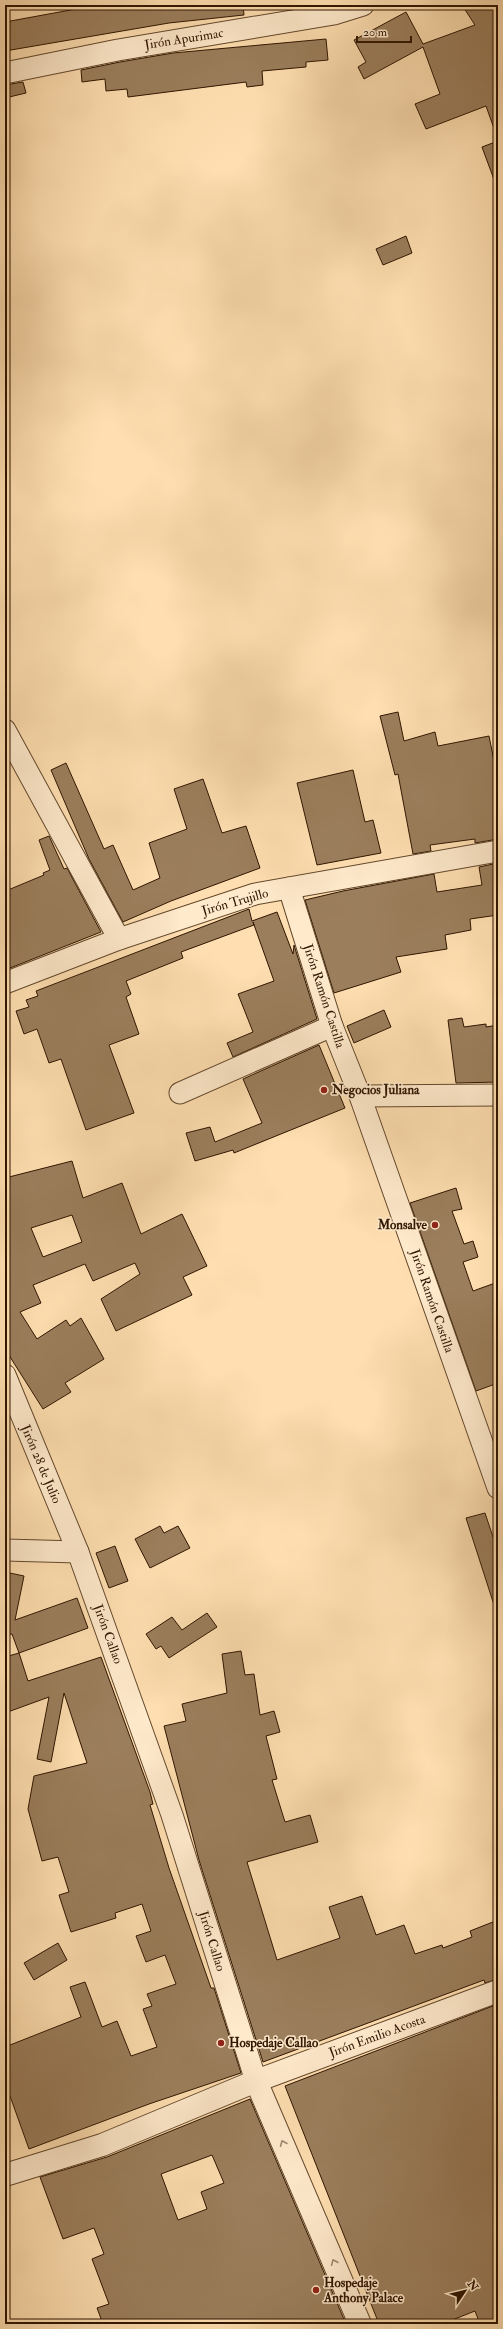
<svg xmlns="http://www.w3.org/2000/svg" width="503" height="2329" viewBox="0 0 503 2329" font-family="'IM FELL Double Pica',serif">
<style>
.building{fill:#9b7e5c;stroke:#2f1500;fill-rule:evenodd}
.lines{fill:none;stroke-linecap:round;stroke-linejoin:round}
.minor-casing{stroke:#63482c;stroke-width:23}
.tertiary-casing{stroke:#63482c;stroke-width:24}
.minor{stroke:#ffeacc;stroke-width:21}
.tertiary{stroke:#ffeacc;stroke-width:22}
.oneway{stroke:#a18a70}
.poi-dot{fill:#8f2418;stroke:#ffeacc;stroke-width:1.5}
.labels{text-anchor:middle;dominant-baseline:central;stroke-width:3;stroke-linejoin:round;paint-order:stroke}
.street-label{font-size:13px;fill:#2f1500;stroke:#ffeacc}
.poi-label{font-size:13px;font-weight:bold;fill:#2f1500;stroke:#ffeacc;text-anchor:start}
</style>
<rect width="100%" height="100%" fill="#ffdfb1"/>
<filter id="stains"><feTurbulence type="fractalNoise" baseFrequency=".005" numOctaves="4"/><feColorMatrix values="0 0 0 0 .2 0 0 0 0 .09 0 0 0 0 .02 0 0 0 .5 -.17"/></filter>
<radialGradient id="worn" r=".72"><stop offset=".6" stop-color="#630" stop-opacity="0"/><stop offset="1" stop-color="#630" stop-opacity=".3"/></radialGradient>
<!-- building -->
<g class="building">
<polygon points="76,5 243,5 244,15 169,23 5,51 5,22 76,9"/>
<polygon points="462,5 498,5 498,134 496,134 486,106 426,129 415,104 440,94 423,47 364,79 358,67 366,62 354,40 406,12 423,44 475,25"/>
<polygon points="326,39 328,60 306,62 306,67 262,71 263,85 247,87 246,82 128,97 127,89 106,91 105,79 82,82 81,70 120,62 173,53"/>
<polygon points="23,82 26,93 5,98 5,85"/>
<polygon points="498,141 498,185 496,185 482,147"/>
<polygon points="406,236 412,253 383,265 376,249"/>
<polygon points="398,712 404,741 435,732 438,746 489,736 498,781 498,839 475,843 475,839 430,845 431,851 413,854 398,774 395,775 380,716"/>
<polygon points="66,763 104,849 113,845 133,890 160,878 149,843 187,829 174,789 203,779 222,833 246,826 260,868 171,901 123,922 89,859 51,770"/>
<polygon points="353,770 365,822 373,820 381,853 317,865 297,783"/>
<polygon points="49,836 64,869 67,868 101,932 5,970 5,898 10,896 8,890 44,875 43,873 50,870 39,840"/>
<polygon points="498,863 498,915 470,919 471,930 445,935 447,949 396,957 401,972 334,993 305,900 343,891 434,874 437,892 482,885 479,867"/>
<polygon points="249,909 252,921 277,912 293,954 294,945 317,1019 233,1057 227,1043 253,1032 238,994 274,981 253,922 254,925 181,952 183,958 126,981 131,994 126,997 139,1034 109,1045 134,1113 86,1130 61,1059 49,1063 37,1029 24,1034 16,1011 29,1007 26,1000 38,996 36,991"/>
<polygon points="384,1010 391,1027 354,1043 347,1026"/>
<polygon points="462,1018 464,1027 486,1024 486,1027 498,1025 498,1082 456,1083 448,1020"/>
<polygon points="319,1045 345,1108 234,1153 233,1150 195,1161 186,1133 210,1127 215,1142 262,1123 243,1079"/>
<path d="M72,1161L83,1198L122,1183L141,1234L182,1214L207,1266L183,1277L192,1295L116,1331L101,1299L140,1274L135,1263L93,1281L85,1264L33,1285L41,1303L20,1312L37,1339L66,1320L70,1326L81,1318L104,1359L65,1383L71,1392L43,1409L5,1349V1178ZM72,1215L82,1242L43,1257L31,1228Z"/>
<polygon points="456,1188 462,1209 452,1211 464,1244 473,1241 478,1257 463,1262 473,1291 498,1282 498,1383 476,1391 410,1203"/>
<polygon points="485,1513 498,1552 498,1608 495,1608 466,1518"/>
<polygon points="160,1526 164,1533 178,1526 190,1548 150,1568 135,1539"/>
<polygon points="115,1546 128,1581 109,1588 96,1553"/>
<polygon points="5,1572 24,1576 15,1620 77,1598 88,1628 19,1653 12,1634 5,1635"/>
<polygon points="207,1613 217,1627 169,1658 161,1646 156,1649 146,1634 172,1617 182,1630"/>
<polygon points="241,1651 245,1675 254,1674 260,1715 274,1711 280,1732 266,1736 277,1779 272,1780 285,1822 310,1815 318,1842 247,1862 277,1960 340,1938 329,1907 362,1896 376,1935 404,1925 415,1954 442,1945 443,1948 472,1937 470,1931 498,1920 498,1979 485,1983 484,1980 263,2062 199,1860 164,1726 186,1721 182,1704 227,1693 222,1654"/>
<polygon points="19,1653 28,1681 101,1657 150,1792 153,1804 150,1805 169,1868 211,1988 214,1988 241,2073 149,2104 29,2149 5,2082 5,2047 81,2017 70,1987 85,1982 102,2027 117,2021 131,2056 157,2047 143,2009 152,2006 147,1994 176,1984 165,1955 146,1962 136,1936 151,1931 142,1904 115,1913 116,1918 71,1932 59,1895 69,1892 58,1857 42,1861 28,1809 34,1776 87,1763 64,1693 51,1762 37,1759 49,1697 5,1713 5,1657"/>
<polygon points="58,1943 67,1960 34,1980 24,1963"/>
<polygon points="498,2004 498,2324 480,2324 475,2311 442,2324 379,2324 285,2086"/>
<path d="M250,2099L346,2324H103L97,2308L109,2304L92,2259L104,2254L94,2228L63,2239L40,2177L107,2157ZM212,2155L224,2183L201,2192L207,2209L178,2220L161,2174Z"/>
</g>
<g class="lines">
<!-- minor casing -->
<g class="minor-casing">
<g id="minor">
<polyline points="5,73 118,50 334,14 363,5"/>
<polyline points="5,730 119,939"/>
<polyline points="289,888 332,1026 360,1096 498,1488"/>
<polyline points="5,983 119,939 255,894 498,851"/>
<polyline points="180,1093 332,1026"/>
<polyline points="360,1096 498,1095"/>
<polyline points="5,1375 78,1552 172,1815 256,2081"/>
<polyline points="5,1550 78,1552"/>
</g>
</g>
<!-- tertiary casing -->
<g class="tertiary-casing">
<g id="tertiary">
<polyline points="256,2081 360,2324"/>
<polyline points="5,2175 102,2145 256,2081 498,1991"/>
</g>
</g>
<!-- minor -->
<use href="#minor" class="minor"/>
<!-- tertiary -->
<use href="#tertiary" class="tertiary"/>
</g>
<!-- one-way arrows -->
<defs><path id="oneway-chevron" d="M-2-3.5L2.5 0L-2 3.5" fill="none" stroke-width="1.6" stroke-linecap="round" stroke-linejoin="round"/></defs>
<g class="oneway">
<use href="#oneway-chevron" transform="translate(283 2143) rotate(-113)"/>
<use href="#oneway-chevron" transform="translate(334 2262) rotate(-113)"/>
</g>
<!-- markers -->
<g class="poi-dot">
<circle cx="324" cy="1090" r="4"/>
<circle cx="435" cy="1225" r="4"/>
<circle cx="221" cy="2043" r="4"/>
<circle cx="316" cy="2290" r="4"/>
</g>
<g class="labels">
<!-- street labels -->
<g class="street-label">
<text transform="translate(184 39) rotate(-9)">Jirón Apurimac</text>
<text transform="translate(235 902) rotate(-16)">Jirón Trujillo</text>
<text transform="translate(324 996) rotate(72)">Jirón Ramón Castilla</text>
<text transform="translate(432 1301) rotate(71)">Jirón Ramón Castilla</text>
<text transform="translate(41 1464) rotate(67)">Jirón 28 de Julio</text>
<text transform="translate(108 1634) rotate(70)">Jirón Callao</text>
<text transform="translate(212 1941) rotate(73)">Jirón Callao</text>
<text transform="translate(377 2036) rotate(-20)">Jirón Emilio Acosta</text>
</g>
<!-- poi labels -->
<g class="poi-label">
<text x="332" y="1090">Negocios Juliana</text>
<text x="427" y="1225" text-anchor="end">Monsalve</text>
<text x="229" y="2043">Hospedaje Callao</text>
<text x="324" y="2283">Hospedaje<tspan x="324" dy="15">Anthony Palace</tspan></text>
</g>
</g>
<!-- margin -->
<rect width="503" height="2329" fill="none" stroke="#ffdfb1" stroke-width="20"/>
<rect x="6" y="6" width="491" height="2317" fill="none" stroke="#2f1500" stroke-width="2"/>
<rect x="10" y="10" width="483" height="2309" fill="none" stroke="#2f1500"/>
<!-- north arrow -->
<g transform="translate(465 2291) rotate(55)" stroke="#ffeacc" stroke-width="3" paint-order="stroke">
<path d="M0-3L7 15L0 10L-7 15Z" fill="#2f1500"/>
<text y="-6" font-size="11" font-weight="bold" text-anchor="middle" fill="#2f1500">N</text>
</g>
<!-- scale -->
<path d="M357 36v6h54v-6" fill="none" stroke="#2f1500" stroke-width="2"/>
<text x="363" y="36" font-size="12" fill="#2f1500" stroke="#ffeacc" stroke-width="3" paint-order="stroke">20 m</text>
<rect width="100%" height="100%" filter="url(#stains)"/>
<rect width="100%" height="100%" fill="url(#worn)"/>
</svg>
